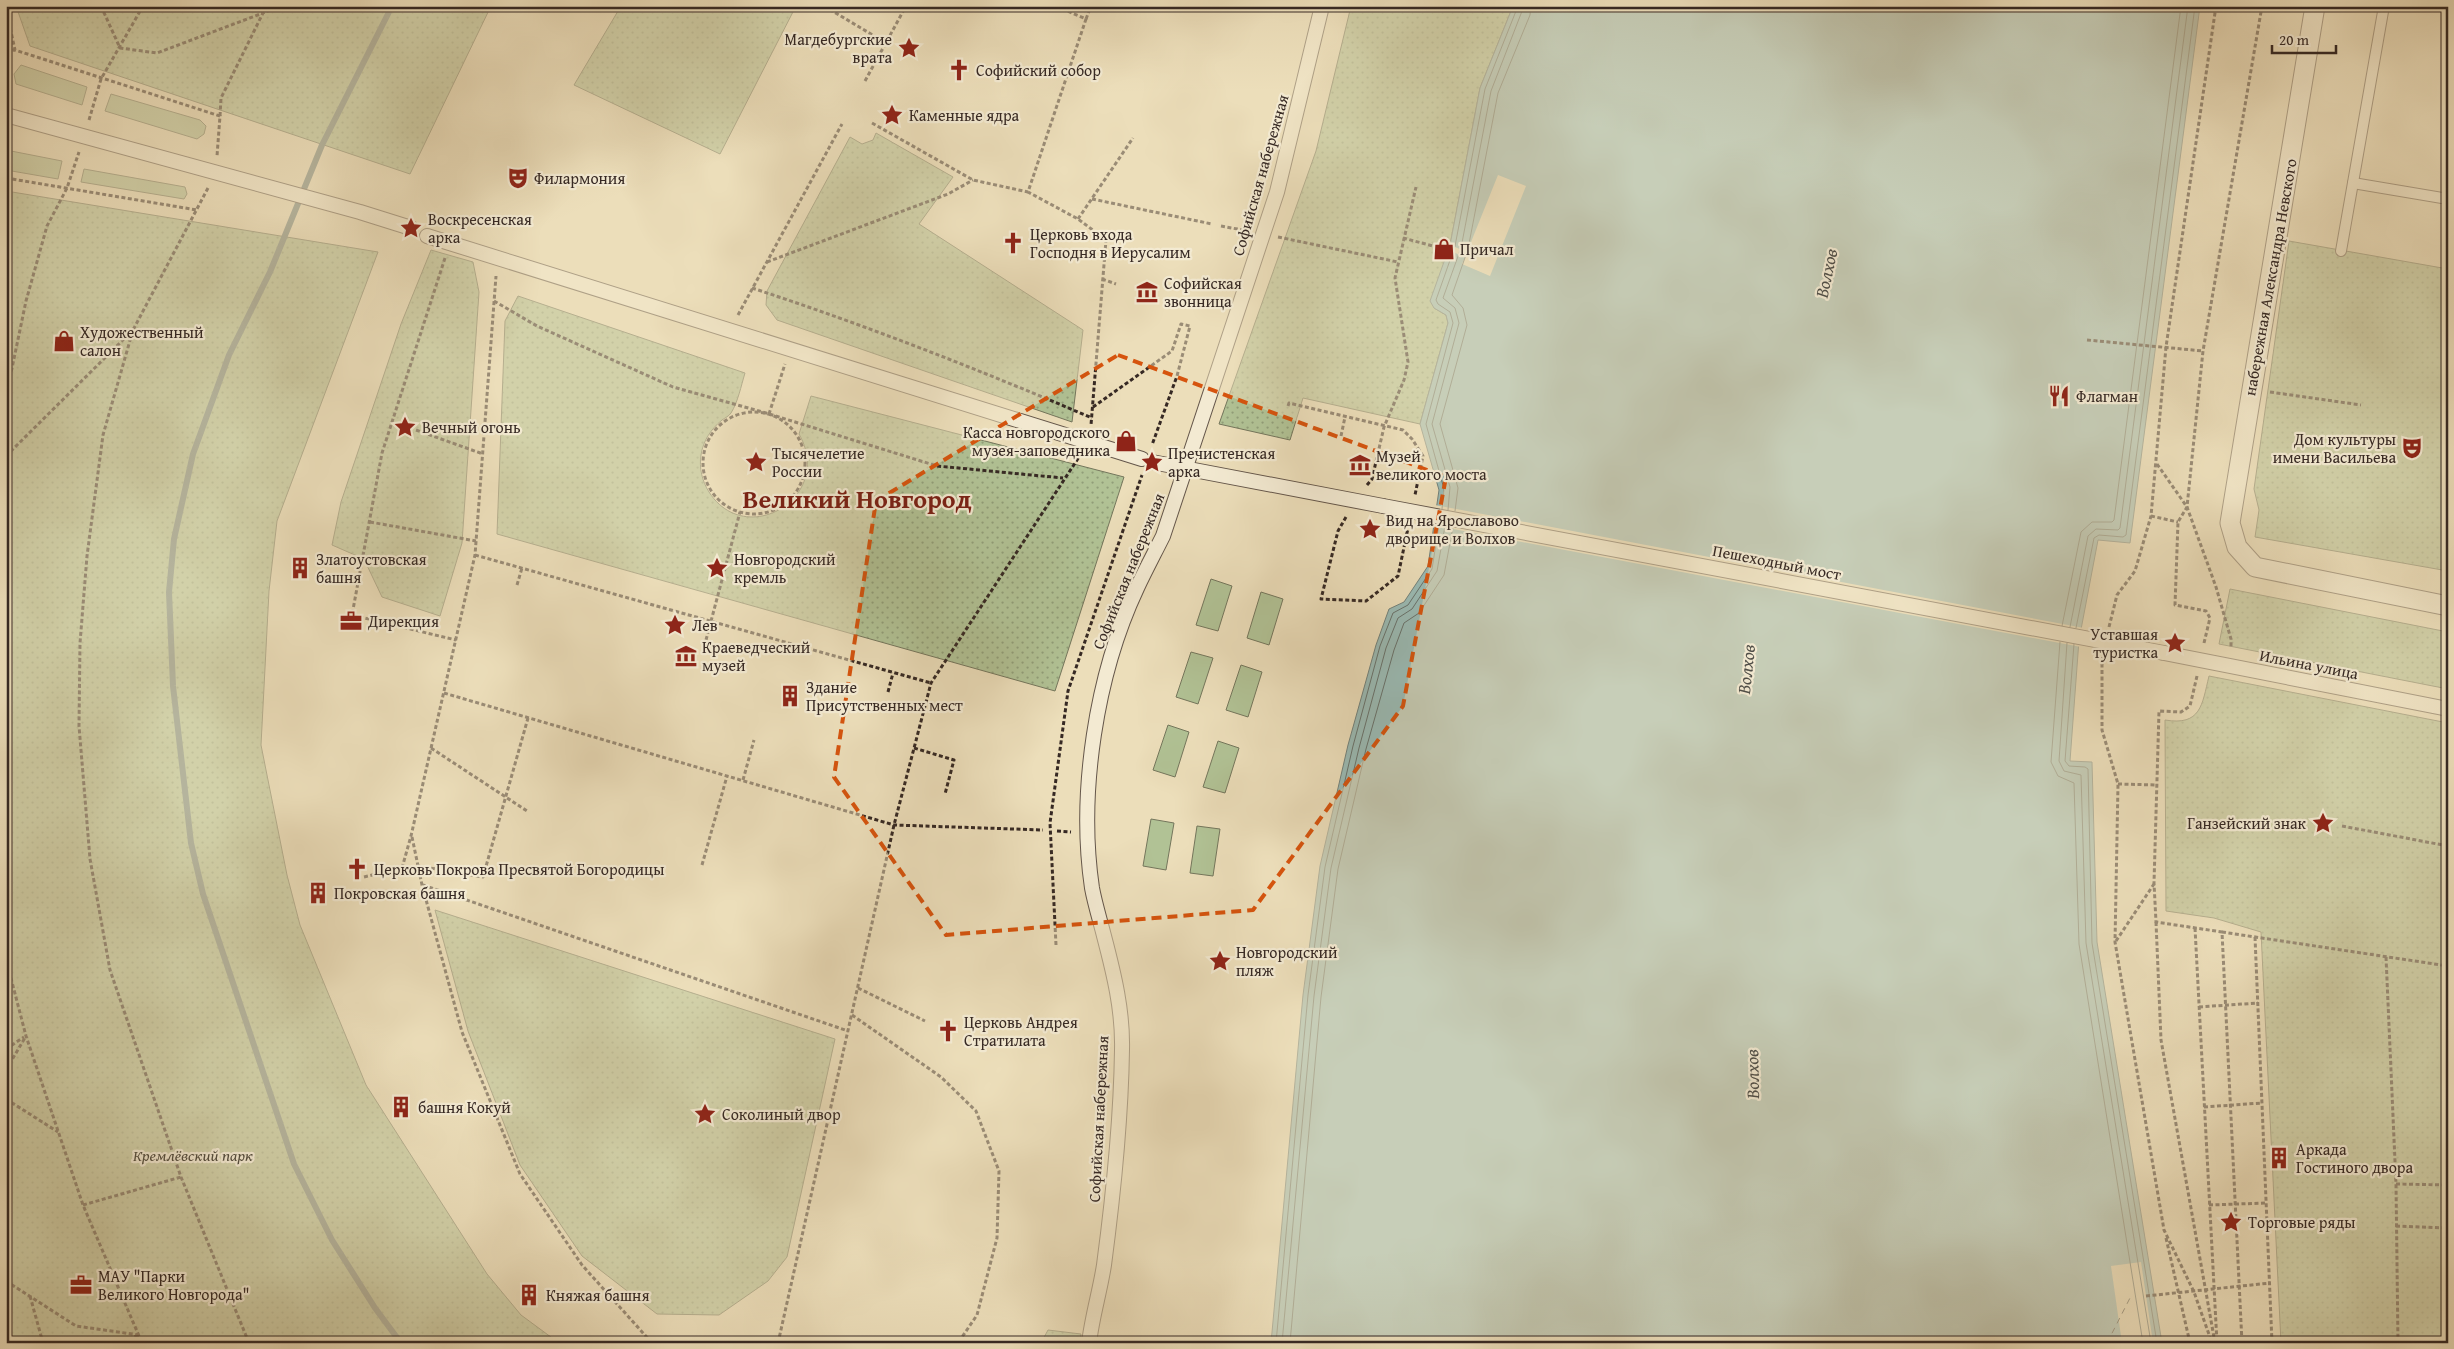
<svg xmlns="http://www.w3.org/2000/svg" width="2454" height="1349" viewBox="0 0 2454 1349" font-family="'Gentium Book Plus',serif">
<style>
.grass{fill:#b1c295;stroke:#74765c}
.park{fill:url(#park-dots);stroke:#74765c}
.water{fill:#9abbb5;stroke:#72817b}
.pier{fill:#ecdeba}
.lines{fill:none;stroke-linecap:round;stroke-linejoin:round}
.shore{stroke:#68726c;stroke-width:1}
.stream{stroke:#72817b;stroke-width:6}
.ferry{stroke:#4f4e48;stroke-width:1;stroke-dasharray:6 5;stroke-linecap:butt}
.service-casing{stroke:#64564a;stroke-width:12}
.pedestrian-casing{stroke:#64564a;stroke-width:16}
.minor-casing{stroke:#64564a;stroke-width:21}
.path{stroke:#362924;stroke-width:3;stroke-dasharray:4 2.5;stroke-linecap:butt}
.service{stroke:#f3ead2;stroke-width:10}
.pedestrian{stroke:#f3ead2;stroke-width:14}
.minor{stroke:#f3ead2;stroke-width:19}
.pedestrian-bridge-casing{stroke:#64564a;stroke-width:16;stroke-linecap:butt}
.pedestrian-bridge{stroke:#f3ead2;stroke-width:14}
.marked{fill:none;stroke:#d6540e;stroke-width:4;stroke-dasharray:10 6;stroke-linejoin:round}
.labels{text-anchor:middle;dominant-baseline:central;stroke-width:4.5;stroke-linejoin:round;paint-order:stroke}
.poi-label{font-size:16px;fill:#362924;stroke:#f3ead2;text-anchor:start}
.street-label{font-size:16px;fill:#362924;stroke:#f3ead2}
.park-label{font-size:16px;font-style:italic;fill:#554f40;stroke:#f3ead2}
.water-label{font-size:18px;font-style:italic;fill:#4f4e48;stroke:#f3ead2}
.town-label{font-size:26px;font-weight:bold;fill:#7a1f14;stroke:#f3ead2}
</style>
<defs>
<pattern id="park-dots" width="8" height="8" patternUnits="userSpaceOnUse" patternTransform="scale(1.25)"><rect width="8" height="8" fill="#b1c295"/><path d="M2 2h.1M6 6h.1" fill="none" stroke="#919e79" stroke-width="1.8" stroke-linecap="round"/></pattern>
</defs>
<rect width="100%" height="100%" fill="#ecdeba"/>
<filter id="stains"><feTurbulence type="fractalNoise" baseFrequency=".004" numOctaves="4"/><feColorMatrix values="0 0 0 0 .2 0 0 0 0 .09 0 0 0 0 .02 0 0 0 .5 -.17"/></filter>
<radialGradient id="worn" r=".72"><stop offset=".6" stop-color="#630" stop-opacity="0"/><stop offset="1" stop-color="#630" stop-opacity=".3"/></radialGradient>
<!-- grass -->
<g class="grass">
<polygon points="21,65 87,87 82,105 16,84 14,74"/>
<polygon points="111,94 200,120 206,126 204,134 197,139 105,111"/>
<polygon points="6,150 62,161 58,179 6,170"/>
<polygon points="84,169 185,187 187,194 184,199 81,182"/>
<polygon points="1211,579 1232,586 1218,631 1196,625"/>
<polygon points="1261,592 1283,599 1269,645 1247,638"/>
<polygon points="1191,652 1213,658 1198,704 1176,697"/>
<polygon points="1241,665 1262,672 1248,717 1226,710"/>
<polygon points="1168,725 1189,732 1175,777 1153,770"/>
<polygon points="1218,741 1239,748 1225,793 1203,787"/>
<polygon points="1151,819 1174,823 1166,870 1143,866"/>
<polygon points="1197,826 1220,829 1213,876 1190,873"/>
</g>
<!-- park -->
<g class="park">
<polygon points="16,6 491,6 410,174 30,46"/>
<polygon points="621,6 795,8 720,154 574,85"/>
<polygon points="1351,6 1513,6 1480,88 1450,245 1434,308 1446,315 1448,323 1420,424 1303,398 1290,440 1219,424 1316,151"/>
<polygon points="876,133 953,177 919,224 1083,330 1072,422 777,320 766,305 767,291 850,137 862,144 873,140"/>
<polygon points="6,191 378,252 277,521 269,591 261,745 287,875 300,925 366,1085 487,1274 521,1315 559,1343 6,1343"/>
<polygon points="2289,241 2448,269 2448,571 2255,537 2259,510 2254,489"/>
<polygon points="431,250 473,262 479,292 462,543 440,616 382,597 364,559 332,545 341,502 401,324"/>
<path d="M518,296L745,373C741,386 738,402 731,413C729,416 725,418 722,420C711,429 703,441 701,455C699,468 702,481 709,492C746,550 835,497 799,434L811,396L1124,477L1055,691L497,534L505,321Z"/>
<polygon points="2230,589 2448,632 2448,689 2219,644"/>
<path d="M2209,676L2448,723V1343H2281L2261,932L2214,918L2166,911L2165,720C2201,726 2202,705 2209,676Z"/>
<polygon points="435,910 835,1039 787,1257 768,1281 719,1315 657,1314 582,1256 520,1165 468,1031"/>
<polygon points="1048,1330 1081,1334 1080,1343 1041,1343"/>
</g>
<!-- water -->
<polygon class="water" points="1513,6 2200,6 2130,543 2098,540 2079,640 2070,761 2092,762 2097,942 2162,1343 1271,1343 1303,995 1320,866 1348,745 1376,645 1389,609 1404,602 1428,566 1439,490 1420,424 1448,323 1446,315 1434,308 1430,301 1450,245 1480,88"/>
<!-- pier -->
<g class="pier">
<polygon points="1498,175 1526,186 1490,276 1462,264 1465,257 1448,250 1450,245 1467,252"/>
<polygon points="1435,505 2084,628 2081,647 1432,525"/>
<polygon points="2141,1262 2153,1343 2122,1343 2111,1266"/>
</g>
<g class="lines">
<!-- shore -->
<g class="shore">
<polyline points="1442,509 1444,489 1426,424 1453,323 1450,312 1438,304 1436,300 1455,246 1485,89 1518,6"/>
<polyline points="1448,510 1450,487 1432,424 1459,323 1455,308 1443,298 1461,248 1491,91 1524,6"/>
<polyline points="1455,511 1458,488 1440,424 1467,325 1463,308 1452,295 1468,249 1498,93 1530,15 1531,6"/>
<polyline points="2062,626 2081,532 2092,522 2112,522 2114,520 2181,6"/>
<polyline points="2070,627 2088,536 2096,529 2118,530 2120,528 2188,6"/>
<polyline points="2076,628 2094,538 2099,535 2123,537 2126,535 2195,6"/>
<polyline points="2060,642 2051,762 2058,776 2074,783 2079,944 2143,1343"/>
<polyline points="2067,643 2059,761 2064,771 2081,775 2086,943 2151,1343"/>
<polyline points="2074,644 2065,761 2069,766 2085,767 2088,769 2092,943 2157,1343"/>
<polyline points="1276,1343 1308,995 1325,867 1353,746 1380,646 1393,613 1408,605 1432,569 1439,525"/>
<polyline points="1282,1343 1314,996 1331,868 1359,748 1386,648 1398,618 1412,609 1437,571 1445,526"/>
<polyline points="1290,1343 1321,997 1338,869 1366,749 1394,650 1404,623 1419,613 1444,575 1453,527"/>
</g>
<!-- stream -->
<polyline class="stream" points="392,6 322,145 270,272 229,355 193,454 174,539 169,592 173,686 191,843 203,894 294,1164 332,1240 375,1308 401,1343"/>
<!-- ferry -->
<polyline class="ferry" points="2107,1343 2130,1298"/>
<!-- service casing -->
<g class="service-casing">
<g id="service">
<polyline points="2353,183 2448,199"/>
<polyline points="2341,251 2384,6"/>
</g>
</g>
<!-- pedestrian casing -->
<g class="pedestrian-casing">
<g id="pedestrian">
<polyline points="6,115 360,212 411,228"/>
<polyline points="427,236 1142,459"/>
<polyline points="1152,462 1383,506"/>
<polyline points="2164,653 2448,709"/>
<path d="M1089,1343C1092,1317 1100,1291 1104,1265C1113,1197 1121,1120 1122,1050C1123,1011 1114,974 1104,936C1100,920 1095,904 1092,888C1078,793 1096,675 1137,588C1145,571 1154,554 1163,536L1277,192L1322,6"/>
</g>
</g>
<!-- minor casing -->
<g class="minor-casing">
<polyline id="minor" points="2315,6 2230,523 2237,547 2255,567 2448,606"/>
</g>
<!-- path -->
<g class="path">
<polyline points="101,6 120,48 157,53 263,13"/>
<polyline points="824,6 886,43"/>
<polyline points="1056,6 1086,19 1028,192 1078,219 1106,240 1091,425"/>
<polyline points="6,9 15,50 220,116 217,156"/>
<polyline points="1086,19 1091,6"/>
<polyline points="6,51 15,50"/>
<polyline points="865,81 906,6"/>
<polyline points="220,116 221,98 263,13 279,6"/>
<polyline points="89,120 101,79 143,6"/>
<polyline points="872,123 973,180 1028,192"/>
<polyline points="6,178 197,210"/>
<polyline points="208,188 133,330 103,435 87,556 80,643 79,726 90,859 110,970 181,1177 249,1343"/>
<polyline points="1092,199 1212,224"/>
<polyline points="1078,219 1133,138"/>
<polyline points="1221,226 1248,231"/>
<polyline points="1278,237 1398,262"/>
<polyline points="1403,238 1448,250"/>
<polyline points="445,258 382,453 352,615 456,640"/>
<polyline points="767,262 948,194 973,180"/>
<polyline points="1102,279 1116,284"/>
<path d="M752,288C868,326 980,370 1092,418"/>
<polyline points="494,301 537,326 673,387 766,413 937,466 1063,478"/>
<polyline points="738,315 842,124"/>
<polyline points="2087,340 2203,351"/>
<polyline points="2270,392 2361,405"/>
<polyline points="6,397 26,301 47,226 67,188 79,152"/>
<polyline points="1288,406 1289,403 1403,430 1412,439 1423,456 1415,495"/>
<polyline points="1093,407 1172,351 1181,324 1190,326 1177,376 1152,445"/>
<circle cx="754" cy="463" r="51"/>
<polyline points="769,414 785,364"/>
<polyline points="416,430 483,454"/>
<polyline points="1341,436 1345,417"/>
<polyline points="6,456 132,331"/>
<polyline points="2157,464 2187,507 2216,587 2231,639 2231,648"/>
<polyline points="1367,485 1372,479 1384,427 1404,380 1408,362 1395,278 1416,187"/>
<polyline points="2151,516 2178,522"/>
<polyline points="1346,517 1338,531 1321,599 1366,601 1398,576 1408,528"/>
<polyline points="370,522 476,541"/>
<polyline points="475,555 931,683"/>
<polyline points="517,585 522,568"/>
<polyline points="351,621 352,615"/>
<polyline points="2109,627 2117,595 2135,571 2151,516 2166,347 2216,6"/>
<polyline points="706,640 740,512"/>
<polyline points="2204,643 2210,618 2206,611 2175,605 2178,522 2187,507 2203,351 2262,6"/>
<polyline points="2102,657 2102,730 2118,784 2115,942 2164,1230 2194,1292 2212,1343"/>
<polyline points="2197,676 2190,706 2181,712 2159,711 2154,883 2156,922 2222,932 2242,1343"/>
<polyline points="888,692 893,673"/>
<polyline points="444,693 894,825 1043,830"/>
<polyline points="431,748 527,811"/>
<polyline points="914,748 954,760 945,794"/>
<polyline points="743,780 754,740"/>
<polyline points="2118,784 2156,785"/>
<polyline points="2342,826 2448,846"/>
<polyline points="1057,831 1071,832"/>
<polyline points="412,837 422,885 462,1032 520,1174 582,1265 652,1343"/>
<polyline points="702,865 727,776"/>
<polyline points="418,866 483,877 528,718"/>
<polyline points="364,877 402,868 411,836 475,555 496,276"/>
<polyline points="423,885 848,1031"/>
<polyline points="2156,922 2161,1040 2215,1343"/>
<polyline points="2195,928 2217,1343"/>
<polyline points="2222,932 2448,966"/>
<polyline points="2255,937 2272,1343"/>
<polyline points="2116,941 2154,884"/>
<polyline points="1056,945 1050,823 1068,691 1142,475"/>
<polyline points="2386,957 2396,1184 2398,1343"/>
<polyline points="6,959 26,1036 83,1205 142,1343"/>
<polyline points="858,988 925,1021"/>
<polyline points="2199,1007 2258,1003"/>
<polyline points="852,1015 941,1077 976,1111 999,1171 997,1238 977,1315 958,1343"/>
<polyline points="6,1049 24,1037"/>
<polyline points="6,1070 26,1036"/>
<polyline points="6,1099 58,1132"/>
<polyline points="2204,1107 2262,1103"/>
<polyline points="2396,1184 2448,1185"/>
<polyline points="83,1205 181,1177"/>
<polyline points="2209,1205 2266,1203"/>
<polyline points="2396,1226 2448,1228"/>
<polyline points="2166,1238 2190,1343"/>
<polyline points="6,1281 76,1326 139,1335"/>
<polyline points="30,1296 43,1343"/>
<polyline points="2146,1296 2270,1283"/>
<polyline points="123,1343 138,1335"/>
<polyline points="778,1343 894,825 931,683 1079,457"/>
</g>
<!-- service -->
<use href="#service" class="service"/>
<!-- pedestrian -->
<use href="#pedestrian" class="pedestrian"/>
<!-- minor -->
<use href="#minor" class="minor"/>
<!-- pedestrian-bridge casing -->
<g class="pedestrian-bridge-casing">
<polyline id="pedestrian-bridge" points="1383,506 2164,653"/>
</g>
<!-- pedestrian-bridge -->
<use href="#pedestrian-bridge" class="pedestrian-bridge"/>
</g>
<!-- marked area -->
<path d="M0 0H2454V1349H0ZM1118,355L1446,477L1403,706L1253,910L946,935L834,777L876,501Z" fill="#ecdeba" fill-opacity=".55" fill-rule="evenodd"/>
<path class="marked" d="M1118,355L1446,477L1403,706L1253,910L946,935L834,777L876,501Z"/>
<!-- icons -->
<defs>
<g id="sight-bare" transform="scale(1.725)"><path d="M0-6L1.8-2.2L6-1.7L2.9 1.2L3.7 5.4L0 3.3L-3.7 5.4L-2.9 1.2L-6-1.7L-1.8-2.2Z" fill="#8f2418" stroke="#f3ead2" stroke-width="2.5" paint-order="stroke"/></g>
<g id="church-bare" transform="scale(1.725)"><path d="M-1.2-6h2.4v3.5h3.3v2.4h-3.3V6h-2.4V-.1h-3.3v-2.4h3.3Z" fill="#8f2418" stroke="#f3ead2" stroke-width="2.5" paint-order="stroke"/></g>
<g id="theatre-bare" transform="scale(1.725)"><path d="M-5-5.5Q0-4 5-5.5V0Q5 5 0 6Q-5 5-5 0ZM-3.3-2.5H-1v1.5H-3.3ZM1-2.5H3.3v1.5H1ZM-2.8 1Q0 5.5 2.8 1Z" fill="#8f2418" stroke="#f3ead2" stroke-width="2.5" paint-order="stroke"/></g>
<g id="shop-bare" transform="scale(1.725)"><path d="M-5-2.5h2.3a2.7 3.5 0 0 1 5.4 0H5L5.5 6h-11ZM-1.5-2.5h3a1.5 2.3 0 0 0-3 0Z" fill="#8f2418" stroke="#f3ead2" stroke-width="2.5" paint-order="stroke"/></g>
<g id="museum-bare" transform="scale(1.725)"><path d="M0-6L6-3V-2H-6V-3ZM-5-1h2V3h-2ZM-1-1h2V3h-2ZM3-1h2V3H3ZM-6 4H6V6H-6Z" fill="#8f2418" stroke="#f3ead2" stroke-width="2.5" paint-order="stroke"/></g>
<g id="restaurant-bare" transform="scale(1.725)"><path d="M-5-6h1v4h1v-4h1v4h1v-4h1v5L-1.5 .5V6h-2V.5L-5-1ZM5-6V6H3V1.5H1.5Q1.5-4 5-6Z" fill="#8f2418" stroke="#f3ead2" stroke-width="2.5" paint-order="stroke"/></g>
<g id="building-bare" transform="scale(1.725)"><path d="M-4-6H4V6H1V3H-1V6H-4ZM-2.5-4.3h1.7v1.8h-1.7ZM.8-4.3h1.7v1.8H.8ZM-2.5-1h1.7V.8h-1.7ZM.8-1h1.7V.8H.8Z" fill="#8f2418" stroke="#f3ead2" stroke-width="2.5" paint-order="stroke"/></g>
<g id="office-bare" transform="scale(1.725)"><path d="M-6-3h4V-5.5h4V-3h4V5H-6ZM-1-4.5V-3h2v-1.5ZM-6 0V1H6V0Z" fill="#8f2418" stroke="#f3ead2" stroke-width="2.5" paint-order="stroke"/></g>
</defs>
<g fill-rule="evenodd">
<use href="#sight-bare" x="909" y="48"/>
<use href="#church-bare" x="959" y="70"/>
<use href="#sight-bare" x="892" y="115"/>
<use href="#theatre-bare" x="518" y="178"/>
<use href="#sight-bare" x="411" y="228"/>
<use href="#church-bare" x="1013" y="243"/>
<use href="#shop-bare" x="1444" y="249"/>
<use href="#museum-bare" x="1147" y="292"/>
<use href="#shop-bare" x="64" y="341"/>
<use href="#restaurant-bare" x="2059" y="396"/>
<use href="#sight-bare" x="405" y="427"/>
<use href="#shop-bare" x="1126" y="441"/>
<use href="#theatre-bare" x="2412" y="448"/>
<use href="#sight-bare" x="756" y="462"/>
<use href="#sight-bare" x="1152" y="462"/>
<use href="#museum-bare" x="1360" y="465"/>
<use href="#sight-bare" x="1370" y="529"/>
<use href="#building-bare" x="300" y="568"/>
<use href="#sight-bare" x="717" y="568"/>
<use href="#office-bare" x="351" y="621"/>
<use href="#sight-bare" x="675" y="625"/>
<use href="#sight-bare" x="2175" y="643"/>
<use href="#museum-bare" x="686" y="656"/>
<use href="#building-bare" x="790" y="696"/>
<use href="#sight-bare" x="2323" y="823"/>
<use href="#church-bare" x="357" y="869"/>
<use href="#building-bare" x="318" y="893"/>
<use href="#sight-bare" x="1220" y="961"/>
<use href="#church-bare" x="948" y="1031"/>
<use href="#building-bare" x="401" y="1107"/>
<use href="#sight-bare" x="705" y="1114"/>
<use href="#building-bare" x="2279" y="1158"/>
<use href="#sight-bare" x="2231" y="1222"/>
<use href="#office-bare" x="81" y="1285"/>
<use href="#building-bare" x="529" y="1295"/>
</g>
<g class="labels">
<!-- poi labels -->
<g class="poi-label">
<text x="892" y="39" text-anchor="end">Магдебургские<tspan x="892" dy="18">врата</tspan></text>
<text x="976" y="70">Софийский собор</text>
<text x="909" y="115">Каменные ядра</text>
<text x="534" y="178">Филармония</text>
<text x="428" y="219">Воскресенская<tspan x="428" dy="18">арка</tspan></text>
<text x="1030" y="234">Церковь входа<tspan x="1030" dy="18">Господня в Иерусалим</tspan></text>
<text x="1460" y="249">Причал</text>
<text x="1164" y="283">Софийская<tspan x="1164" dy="18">звонница</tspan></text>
<text x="80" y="332">Художественный<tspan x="80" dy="18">салон</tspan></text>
<text x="2076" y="396">Флагман</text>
<text x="422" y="427">Вечный огонь</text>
<text x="1110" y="432" text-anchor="end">Касса новгородского<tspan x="1110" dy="18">музея-заповедника</tspan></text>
<text x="2396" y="439" text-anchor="end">Дом культуры<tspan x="2396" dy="18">имени Васильева</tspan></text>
<text x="772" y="453">Тысячелетие<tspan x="772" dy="18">России</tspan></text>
<text x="1168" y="453">Пречистенская<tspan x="1168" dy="18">арка</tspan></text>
<text x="1376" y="456">Музей<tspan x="1376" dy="18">великого моста</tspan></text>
<text x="1386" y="520">Вид на Ярославово<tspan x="1386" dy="18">дворище и Волхов</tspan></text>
<text x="316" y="559">Златоустовская<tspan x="316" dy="18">башня</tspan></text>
<text x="734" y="559">Новгородский<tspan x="734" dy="18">кремль</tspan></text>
<text x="368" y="621">Дирекция</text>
<text x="692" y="625">Лев</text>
<text x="2158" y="634" text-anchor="end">Уставшая<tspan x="2158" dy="18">туристка</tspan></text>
<text x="702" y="647">Краеведческий<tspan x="702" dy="18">музей</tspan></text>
<text x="806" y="687">Здание<tspan x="806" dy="18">Присутственных мест</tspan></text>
<text x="2306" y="823" text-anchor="end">Ганзейский знак</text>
<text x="374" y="869">Церковь Покрова Пресвятой Богородицы</text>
<text x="334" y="893">Покровская башня</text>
<text x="1236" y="952">Новгородский<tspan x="1236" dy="18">пляж</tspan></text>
<text x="964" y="1022">Церковь Андрея<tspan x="964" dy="18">Стратилата</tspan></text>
<text x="418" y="1107">башня Кокуй</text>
<text x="722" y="1114">Соколиный двор</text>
<text x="2296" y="1149">Аркада<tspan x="2296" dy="18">Гостиного двора</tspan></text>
<text x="2248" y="1222">Торговые ряды</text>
<text x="98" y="1276">МАУ "Парки<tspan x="98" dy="18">Великого Новгорода"</tspan></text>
<text x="546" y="1295">Княжая башня</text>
</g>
<!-- street labels -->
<g class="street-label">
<text transform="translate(1260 175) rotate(-74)">Софийская набережная</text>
<text transform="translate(2270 277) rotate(-80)">набережная Александра Невского</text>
<text transform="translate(1777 562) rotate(11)">Пешеходный мост</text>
<text transform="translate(1128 571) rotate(-68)">Софийская набережная</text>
<text transform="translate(2309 664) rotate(11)">Ильина улица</text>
<text transform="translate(1098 1119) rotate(-87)">Софийская набережная</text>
</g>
<!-- park labels -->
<g class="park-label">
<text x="193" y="1155">Кремлёвский парк</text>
</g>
<!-- water labels -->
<g class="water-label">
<text transform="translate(1826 273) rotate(-78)">Волхов</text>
<text transform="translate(1746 669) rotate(-84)">Волхов</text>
<text transform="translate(1752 1074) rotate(-91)">Волхов</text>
</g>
<!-- town labels -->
<g class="town-label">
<text x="857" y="498">Великий Новгород</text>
</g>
</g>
<!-- margin -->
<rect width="2454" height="1349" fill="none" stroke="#ecdeba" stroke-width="25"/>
<rect x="8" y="8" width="2439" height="1334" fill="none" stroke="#362924" stroke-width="2.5"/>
<rect x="12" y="12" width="2429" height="1324" fill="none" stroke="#362924"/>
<!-- scale -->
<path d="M2272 45v8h64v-8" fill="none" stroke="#362924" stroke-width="2.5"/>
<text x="2279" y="45" font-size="15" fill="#362924" stroke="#f3ead2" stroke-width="4" paint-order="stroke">20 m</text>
<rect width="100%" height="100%" filter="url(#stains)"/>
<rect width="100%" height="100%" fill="url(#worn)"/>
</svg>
